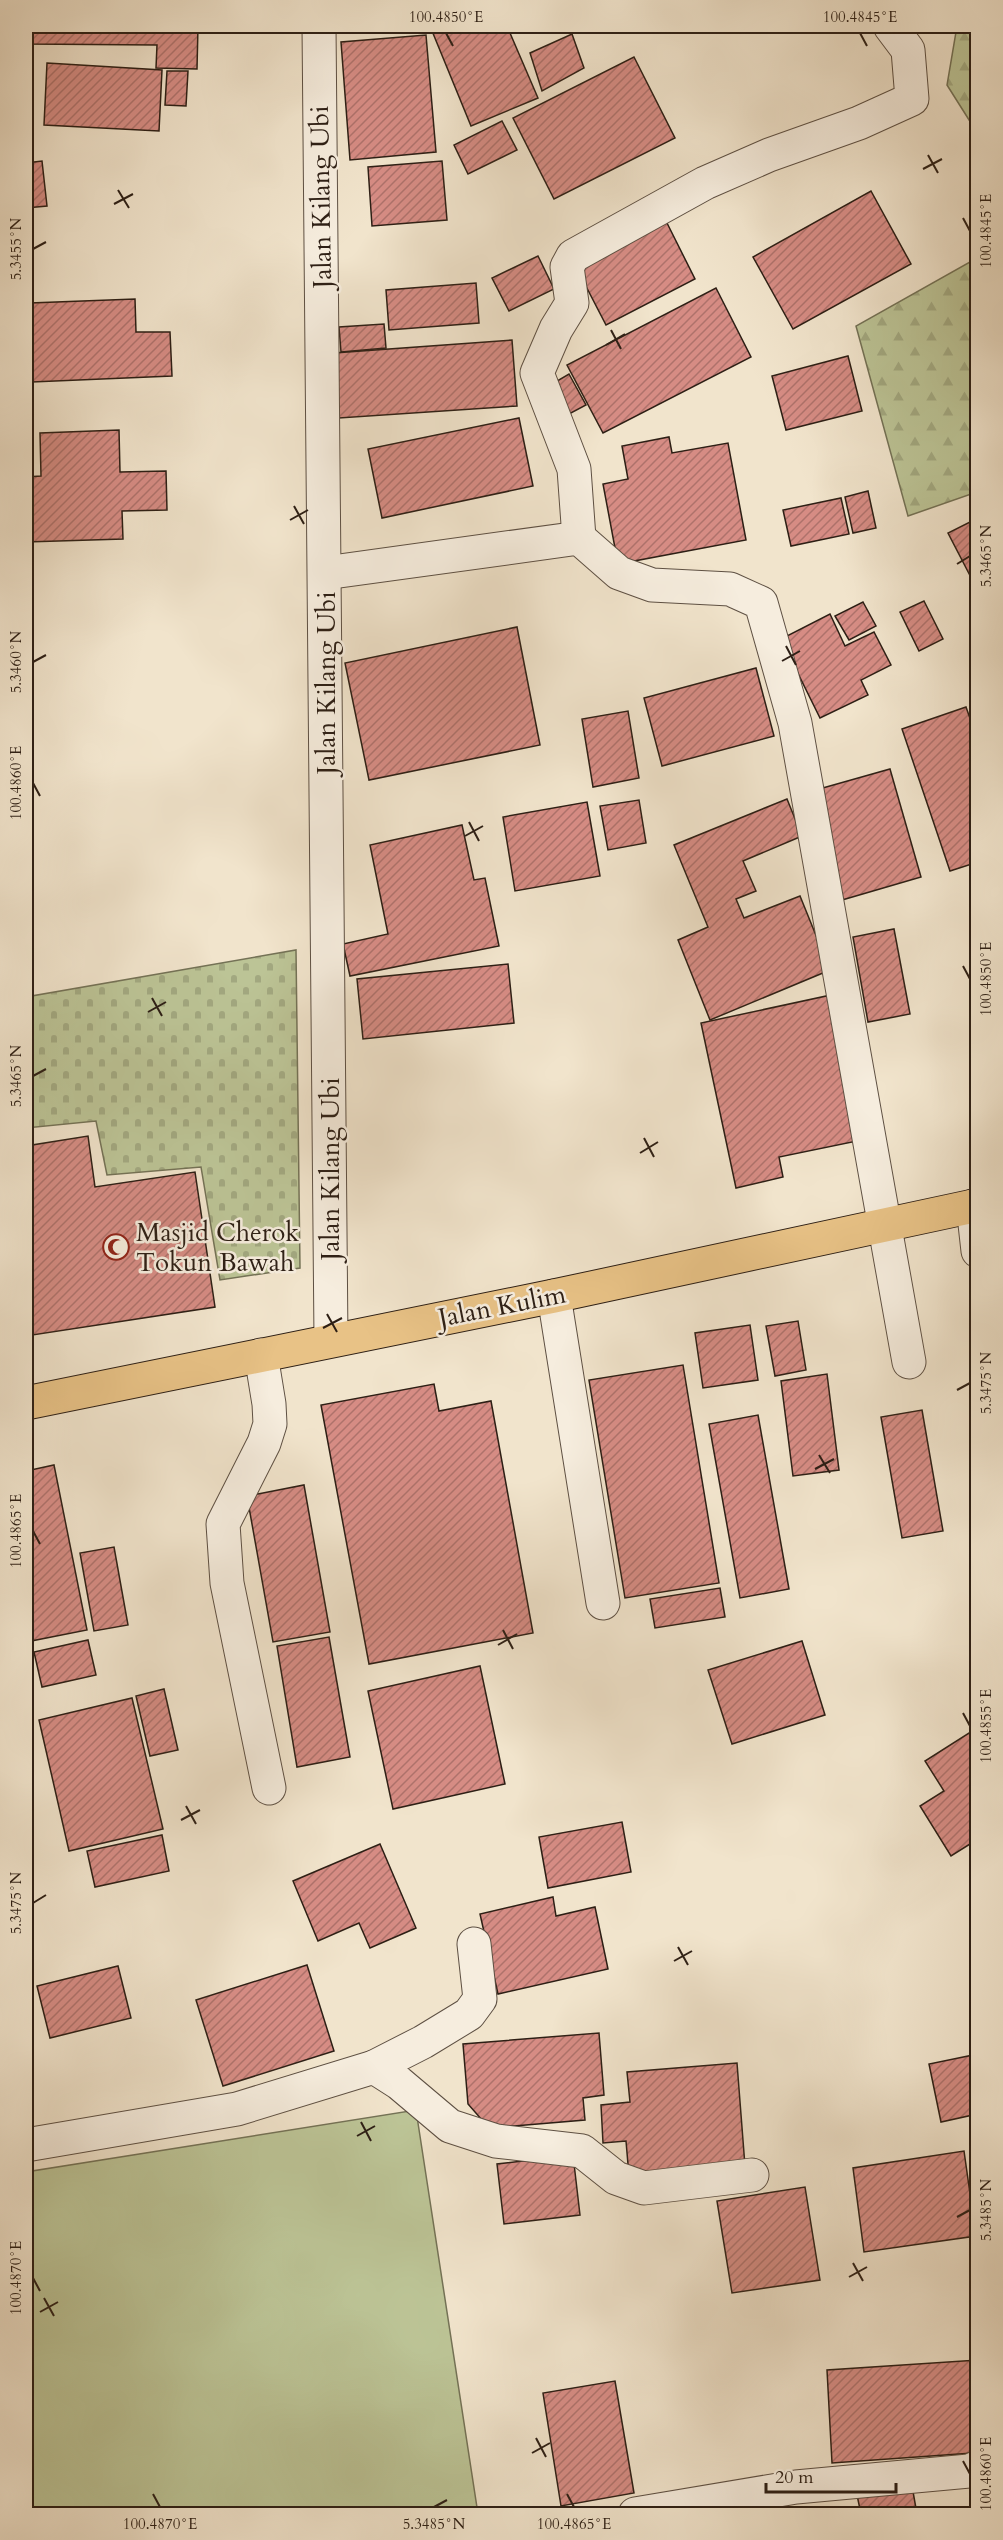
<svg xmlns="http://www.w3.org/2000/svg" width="1003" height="2540" viewBox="0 0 1003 2540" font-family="Cardo,serif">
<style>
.forest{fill:url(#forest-firs);stroke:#747256;stroke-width:1.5}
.cemetery{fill:url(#cemetery-stones);stroke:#747256;stroke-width:1.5}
.pitch{fill:#bcc496;stroke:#747256;stroke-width:1.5}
.building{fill:url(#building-hatch);stroke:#2d1f15;stroke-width:1.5}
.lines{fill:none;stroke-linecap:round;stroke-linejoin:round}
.minor-casing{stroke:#5e5043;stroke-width:35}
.major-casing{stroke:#2d1f15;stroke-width:35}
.minor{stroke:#f6edde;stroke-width:33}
.major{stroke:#e8c286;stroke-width:33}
.ticks{fill:none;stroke:#2d1f15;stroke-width:2}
.labels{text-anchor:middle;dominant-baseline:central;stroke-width:5;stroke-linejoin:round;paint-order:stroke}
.street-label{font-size:26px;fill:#2d1f15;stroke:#f6edde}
.poi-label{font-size:26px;fill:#2d1f15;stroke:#f6edde;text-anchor:start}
.neatline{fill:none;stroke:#2d1f15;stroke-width:2}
.ticks-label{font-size:15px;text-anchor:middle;fill:#2d1f15}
</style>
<defs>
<pattern id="forest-firs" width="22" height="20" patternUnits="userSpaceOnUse" patternTransform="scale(1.5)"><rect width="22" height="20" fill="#bcc496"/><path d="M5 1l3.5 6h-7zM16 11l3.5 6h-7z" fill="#a2a880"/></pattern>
<pattern id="cemetery-stones" width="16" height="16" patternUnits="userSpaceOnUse" patternTransform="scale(1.5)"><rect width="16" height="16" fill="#bcc496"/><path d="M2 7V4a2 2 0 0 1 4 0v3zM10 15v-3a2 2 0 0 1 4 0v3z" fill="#a2a880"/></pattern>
<pattern id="building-hatch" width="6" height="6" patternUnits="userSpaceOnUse" patternTransform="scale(1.5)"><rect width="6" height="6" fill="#d68c84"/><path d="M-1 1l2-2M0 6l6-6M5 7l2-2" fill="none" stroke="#ae726b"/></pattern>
</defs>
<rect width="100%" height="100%" fill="#f1e4cc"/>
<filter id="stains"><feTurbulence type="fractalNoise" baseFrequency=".00333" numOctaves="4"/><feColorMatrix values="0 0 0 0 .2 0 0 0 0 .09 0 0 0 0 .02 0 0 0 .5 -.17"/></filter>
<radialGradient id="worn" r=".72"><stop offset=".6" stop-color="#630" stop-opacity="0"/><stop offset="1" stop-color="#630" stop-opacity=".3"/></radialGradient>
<!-- forest -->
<g class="forest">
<polygon points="957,26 977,26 977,121 971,123 947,85"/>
<polygon points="977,258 977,492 908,516 856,326"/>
</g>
<!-- cemetery -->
<polygon class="cemetery" points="296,950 300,1268 220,1280 201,1167 107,1175 96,1121 26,1128 26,997"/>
<!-- pitch -->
<polygon class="pitch" points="416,2110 478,2514 26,2514 26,2172"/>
<!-- building -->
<g class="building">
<polygon points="26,26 198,26 197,69 156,68 157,45 26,44"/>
<polygon points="430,26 507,26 538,98 471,126"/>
<polygon points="572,34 584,68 542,91 530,53"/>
<polygon points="426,35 436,152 350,160 341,42"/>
<polygon points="634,57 675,138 554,199 513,118"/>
<polygon points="47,63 162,70 159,131 44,125"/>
<polygon points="167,71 188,71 186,106 165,105"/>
<polygon points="502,121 517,150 468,174 454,145"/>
<polygon points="42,161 47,206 26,208 26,163"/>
<polygon points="442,161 447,220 372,226 368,167"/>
<polygon points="871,191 911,264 793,329 753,257"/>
<polygon points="664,217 695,279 606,325 574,263"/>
<polygon points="538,256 554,289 509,311 492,278"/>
<polygon points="476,283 479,323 389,330 386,290"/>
<polygon points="716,288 751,357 603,433 567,365"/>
<polygon points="135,299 136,332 170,332 172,376 32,382 30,303"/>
<polygon points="384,324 386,348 341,352 339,327"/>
<polygon points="512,340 517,406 339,418 334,353"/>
<polygon points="848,356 862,411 786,430 772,376"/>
<polygon points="569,374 586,405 569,414 552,384"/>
<polygon points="519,418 533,486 382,518 368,449"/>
<polygon points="119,430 120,472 166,471 167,510 122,511 123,539 26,542 26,477 41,476 40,433"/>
<polygon points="669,437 672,453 728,443 746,540 618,564 603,484 628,479 622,446"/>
<polygon points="868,491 876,528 853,533 845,497"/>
<polygon points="841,498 849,534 791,546 783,510"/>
<polygon points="978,518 978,591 948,533"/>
<polygon points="924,601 943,639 919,651 900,612"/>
<polygon points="863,602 876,626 849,640 835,616"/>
<polygon points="830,614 845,646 874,632 891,665 861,680 868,695 820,718 781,639"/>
<polygon points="517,627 540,745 369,780 345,663"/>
<polygon points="756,668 774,736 662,766 644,698"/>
<polygon points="966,707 978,741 978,862 950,871 902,729"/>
<polygon points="628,711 639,778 593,787 582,719"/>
<polygon points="890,769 921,877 842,900 812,791"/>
<polygon points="787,799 802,836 743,861 756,891 736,899 744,918 800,896 830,970 710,1020 678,940 708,927 674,845"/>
<polygon points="639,800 646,843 608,850 600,806"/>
<polygon points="587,802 600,876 515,891 503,817"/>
<polygon points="462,825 474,880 485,878 499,946 350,976 343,944 388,934 370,845"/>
<polygon points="894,929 910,1014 868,1022 853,937"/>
<polygon points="508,964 514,1023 363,1039 357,979"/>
<polygon points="831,995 862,1140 779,1157 783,1177 736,1188 701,1023"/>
<polygon points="88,1136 95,1187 195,1172 215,1307 26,1336 26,1146"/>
<polygon points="798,1321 806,1370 775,1376 766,1326"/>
<polygon points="750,1325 758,1380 703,1388 695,1333"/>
<polygon points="683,1365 719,1583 625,1598 589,1380"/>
<polygon points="827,1374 839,1470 793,1476 781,1381"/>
<polygon points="434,1384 439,1411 491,1401 533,1633 369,1664 321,1405"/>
<polygon points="922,1410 943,1531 902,1538 881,1417"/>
<polygon points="758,1415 789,1589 740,1598 709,1424"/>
<polygon points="54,1465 87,1630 26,1642 26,1471"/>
<polygon points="304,1485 330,1632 273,1642 247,1496"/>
<polygon points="114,1547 128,1625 94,1631 80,1553"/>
<polygon points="720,1588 725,1617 655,1628 650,1599"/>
<polygon points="329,1637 350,1757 297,1767 277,1646"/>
<polygon points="88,1640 96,1675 42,1687 34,1652"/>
<polygon points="802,1641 825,1715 732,1744 708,1670"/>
<polygon points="480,1666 505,1784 393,1809 368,1691"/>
<polygon points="164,1689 178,1750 150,1756 136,1696"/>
<polygon points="132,1698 163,1829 69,1851 39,1720"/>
<polygon points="969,1733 978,1747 978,1839 951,1856 920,1806 944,1791 925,1761"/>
<polygon points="622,1822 631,1872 548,1888 539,1837"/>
<polygon points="162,1835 169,1871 95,1887 87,1851"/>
<polygon points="380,1844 416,1928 370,1948 359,1923 318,1941 293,1881"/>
<polygon points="553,1897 556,1916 595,1907 608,1969 498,1994 480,1914"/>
<polygon points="307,1965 334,2051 223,2086 196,2000"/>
<polygon points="118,1966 131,2018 50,2038 37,1986"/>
<polygon points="599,2033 604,2095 583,2098 585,2120 489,2128 468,2104 463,2044"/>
<polygon points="978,2054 978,2135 977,2135 973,2115 941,2122 929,2064"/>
<polygon points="737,2063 745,2166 629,2176 626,2141 603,2143 601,2105 630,2102 627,2072"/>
<polygon points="964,2151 976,2236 864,2252 853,2168"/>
<polygon points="573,2155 580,2215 504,2224 497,2164"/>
<polygon points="805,2187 820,2280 732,2293 717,2201"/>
<polygon points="978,2360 978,2401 970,2402 973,2453 832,2463 827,2370"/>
<polygon points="615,2381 634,2493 561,2506 543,2393"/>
<polygon points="912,2486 917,2514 861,2514 857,2495"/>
</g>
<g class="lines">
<!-- minor casing -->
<g class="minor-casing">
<g id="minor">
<polyline points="319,26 331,1340"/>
<polyline points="579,538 574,469 537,373 556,329 572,303 567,267 573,256 705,183 769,155 859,123 912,99 908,50 890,26"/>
<polyline points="325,573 579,538 619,573 652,585 730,589 761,603 795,723 909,1362"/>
<polyline points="973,1206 978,1251"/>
<polyline points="554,1296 603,1603"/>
<polyline points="261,1355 269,1404 270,1424 264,1443 223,1524 227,1583 269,1788"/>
<polyline points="374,2067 423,2042 469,2014 480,1999 474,1944"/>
<polyline points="26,2145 237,2109 374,2067 399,2083 450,2126 496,2141 582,2151 616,2178 644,2188 752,2175"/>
<polyline points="635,2514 796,2487 969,2471 978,2467"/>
</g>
</g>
<!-- major casing -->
<g class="major-casing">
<polyline id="major" points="26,1403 554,1296 978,1205"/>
</g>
<!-- minor -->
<use href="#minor" class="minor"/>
<!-- major -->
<use href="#major" class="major"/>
</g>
<!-- ticks -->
<path class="ticks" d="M446,33L453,46M860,33L867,46M928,155L938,173M923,169L942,159M118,190L129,208M114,204L133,194M963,218L970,231M33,249L46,242M611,330L621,349M606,345L625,334M294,506L304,524M290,520L308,510M957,564L970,556M786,646L796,665M782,661L800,651M33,662L46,655M33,783L40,796M469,822L479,841M465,836L483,826M963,966L970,979M152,998L162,1016M148,1012L166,1002M33,1076L46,1069M644,1138L654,1157M640,1153L658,1142M327,1314L337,1332M323,1328L342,1318M957,1390L970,1383M819,1455L830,1473M815,1469L834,1459M33,1531L40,1544M503,1630L513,1649M498,1645L517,1634M963,1713L970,1726M186,1806L196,1824M181,1820L200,1810M33,1903L46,1895M678,1947L688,1965M674,1961L692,1951M361,2122L371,2141M357,2136L375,2126M957,2217L970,2210M853,2263L863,2281M849,2277L867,2267M33,2278L40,2291M44,2298L54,2316M40,2312L58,2302M536,2438L546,2457M532,2453L550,2443M963,2461L970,2474M153,2494L160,2507M567,2494L574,2507M434,2507L447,2500"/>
<!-- icons -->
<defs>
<g id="mosque-ring" transform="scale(1.35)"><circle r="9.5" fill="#f6edde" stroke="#8f2418" stroke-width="1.5"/><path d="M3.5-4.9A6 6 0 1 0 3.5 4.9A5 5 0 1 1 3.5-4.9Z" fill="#8f2418"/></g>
</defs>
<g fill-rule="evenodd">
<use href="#mosque-ring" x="116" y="1247"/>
</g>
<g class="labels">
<!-- street labels -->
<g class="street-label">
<text transform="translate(321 197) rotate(-91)">Jalan Kilang Ubi</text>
<text transform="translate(326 683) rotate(-90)">Jalan Kilang Ubi</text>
<text transform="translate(330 1169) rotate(-90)">Jalan Kilang Ubi</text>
<text transform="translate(502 1306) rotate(-11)">Jalan Kulim</text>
</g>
<!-- poi labels -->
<g class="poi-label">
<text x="136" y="1232">Masjid Cherok<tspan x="136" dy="30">Tokun Bawah</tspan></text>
</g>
</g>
<!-- margin -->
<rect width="1003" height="2540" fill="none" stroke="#f1e4cc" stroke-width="66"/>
<!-- scale -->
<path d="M766 2483v9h130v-9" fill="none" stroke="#2d1f15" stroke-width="3"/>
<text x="775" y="2483" font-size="18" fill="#2d1f15" stroke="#f6edde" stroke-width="4.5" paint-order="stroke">20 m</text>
<rect x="33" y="33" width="937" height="2474" class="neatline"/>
<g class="ticks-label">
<text x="446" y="22">100.4850°E</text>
<text x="860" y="22">100.4845°E</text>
<text transform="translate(986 231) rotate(-90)" y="5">100.4845°E</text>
<text transform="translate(16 249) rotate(-90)" y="5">5.3455°N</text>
<text transform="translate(986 556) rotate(-90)" y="5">5.3465°N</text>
<text transform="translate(16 662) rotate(-90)" y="5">5.3460°N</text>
<text transform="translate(16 783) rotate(-90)" y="5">100.4860°E</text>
<text transform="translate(986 979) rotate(-90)" y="5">100.4850°E</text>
<text transform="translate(16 1076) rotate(-90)" y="5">5.3465°N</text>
<text transform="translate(986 1383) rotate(-90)" y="5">5.3475°N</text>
<text transform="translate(16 1531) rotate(-90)" y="5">100.4865°E</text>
<text transform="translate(986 1726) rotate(-90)" y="5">100.4855°E</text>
<text transform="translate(16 1903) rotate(-90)" y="5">5.3475°N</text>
<text transform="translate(986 2210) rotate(-90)" y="5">5.3485°N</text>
<text transform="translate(16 2278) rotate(-90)" y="5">100.4870°E</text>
<text transform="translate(986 2474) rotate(-90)" y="5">100.4860°E</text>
<text x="160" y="2529">100.4870°E</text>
<text x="434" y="2529">5.3485°N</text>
<text x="574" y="2529">100.4865°E</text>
</g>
<rect width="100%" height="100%" filter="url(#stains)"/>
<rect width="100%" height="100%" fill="url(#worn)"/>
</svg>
